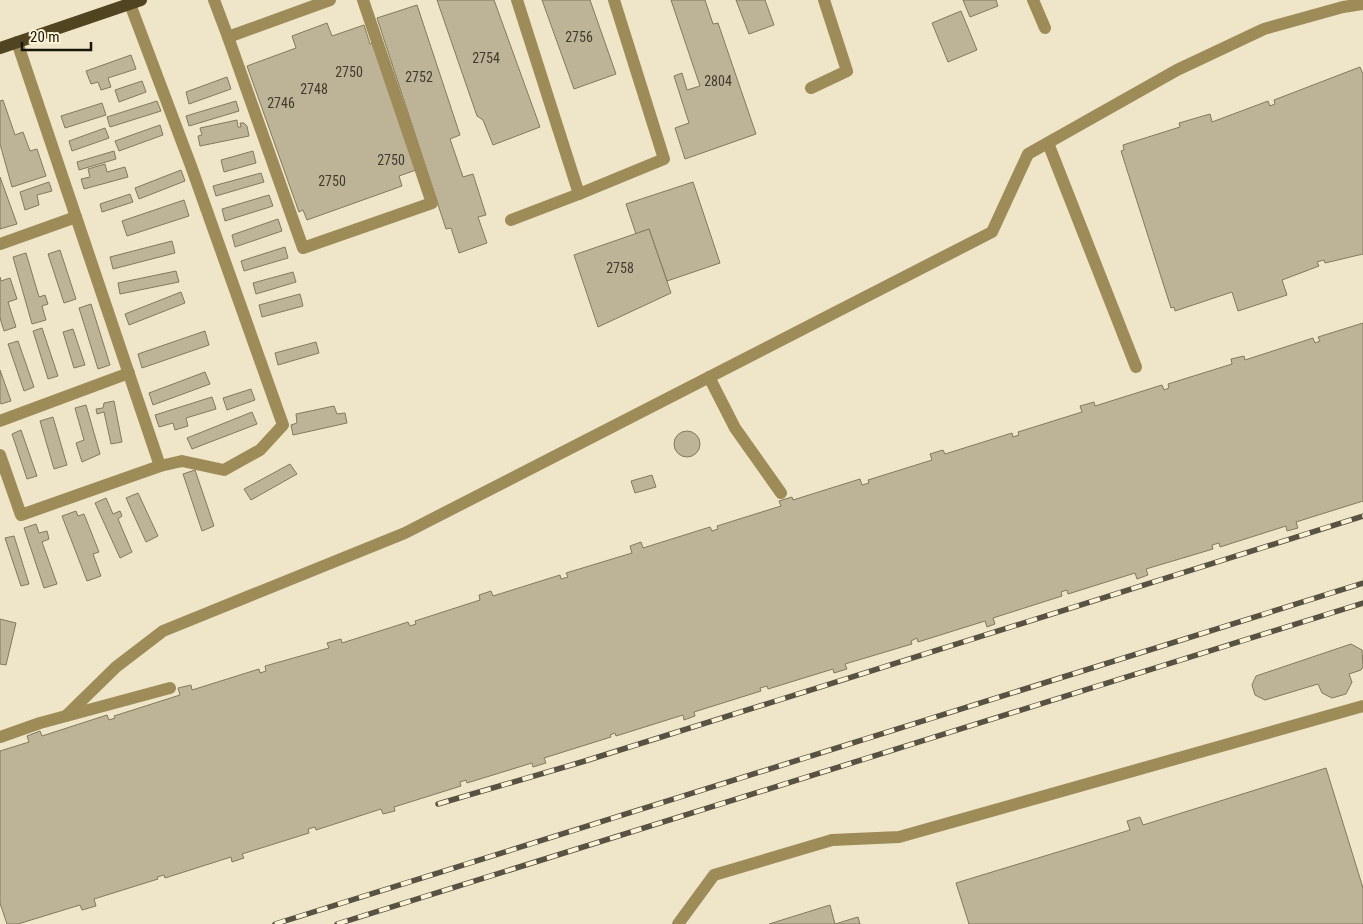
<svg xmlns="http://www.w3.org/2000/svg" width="1363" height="924" viewBox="0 0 1363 924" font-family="'Roboto Condensed',sans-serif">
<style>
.building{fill:#bdb397;stroke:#82795f}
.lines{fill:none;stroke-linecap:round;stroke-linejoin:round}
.minor{stroke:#9e8c58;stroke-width:12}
.major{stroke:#514521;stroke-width:12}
.rail-casing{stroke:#575242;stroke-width:5.5}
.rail{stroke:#fcf2d5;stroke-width:4;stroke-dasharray:11;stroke-linecap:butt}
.labels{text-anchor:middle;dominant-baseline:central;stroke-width:4;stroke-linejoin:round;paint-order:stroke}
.number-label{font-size:14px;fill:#413c2d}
</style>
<rect width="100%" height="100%" fill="#efe5c8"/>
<!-- building -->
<g class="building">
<polygon points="437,0 494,0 540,127 493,145 483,120 477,116"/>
<polygon points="542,0 590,0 616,74 574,89"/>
<polygon points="671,0 705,0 713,24 718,23 756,134 685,159 675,128 689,123 674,76 682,73 687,90 700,86"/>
<polygon points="736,0 765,0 774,25 749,34"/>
<polygon points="963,0 996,0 998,6 970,17"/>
<polygon points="417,5 460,135 450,139 463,177 473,174 486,215 478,217 487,243 459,253 451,228 446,229 377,18"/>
<polygon points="961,11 977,50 948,62 932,23"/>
<polygon points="327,23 332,36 364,25 370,44 375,42 416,170 399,176 402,186 307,220 303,210 299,212 247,66 296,48 292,36"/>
<polygon points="131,55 136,69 108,78 111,87 101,90 98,82 91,84 86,71"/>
<polygon points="1360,67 1363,74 1363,254 1325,263 1324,260 1317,262 1319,266 1282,280 1287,295 1238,311 1232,292 1175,311 1174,307 1171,308 1121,151 1124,150 1123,145 1180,127 1179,123 1210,114 1212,122 1268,101 1270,106 1275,104 1274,100"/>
<polygon points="227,77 231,89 189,104 186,92"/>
<polygon points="142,81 146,92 119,102 115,90"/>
<polygon points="3,100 15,135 23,132 30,151 37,149 46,176 12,187 0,144 0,101"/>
<polygon points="157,101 161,111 110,127 107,117"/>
<polygon points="236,101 239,111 189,126 186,116"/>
<polygon points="102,103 106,115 65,128 61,116"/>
<polygon points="237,120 238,127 241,127 240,123 244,123 247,126 249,136 200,146 198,136 202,135 200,128"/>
<polygon points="160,125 163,135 119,151 115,141"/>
<polygon points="105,128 109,138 72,151 69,141"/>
<polygon points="114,151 116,159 79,170 77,162"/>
<polygon points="253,151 256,163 224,172 221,160"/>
<polygon points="105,164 107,172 125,167 128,177 84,189 81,179 90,177 88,169"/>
<polygon points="181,170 185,181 139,199 135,188"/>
<polygon points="261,173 264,182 216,196 213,186"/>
<polygon points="0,177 17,224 0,229"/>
<polygon points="49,182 52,191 37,195 39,205 25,210 20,192"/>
<polygon points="693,182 720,263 667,281 649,229 636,234 626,204"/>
<polygon points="130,194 133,202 102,212 100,204"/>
<polygon points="269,195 273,206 225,221 222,209"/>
<polygon points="184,200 189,216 127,236 122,221"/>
<polygon points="278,219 282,231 235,247 232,235"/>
<polygon points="649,229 671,293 598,327 574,255"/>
<polygon points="172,241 175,253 113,269 110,257"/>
<polygon points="285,247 288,258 244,271 241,261"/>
<polygon points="60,250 76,299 64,303 48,254"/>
<polygon points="26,253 39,297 45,295 48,304 42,306 46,320 32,324 13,257"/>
<polygon points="176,271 179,282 120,294 118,283"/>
<polygon points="293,272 296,282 256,294 253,283"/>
<polygon points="0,277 1,281 10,278 17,299 8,302 16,327 4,331 0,318"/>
<polygon points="181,292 185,303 129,325 125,314"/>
<polygon points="300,294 303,306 262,317 259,305"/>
<polygon points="91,304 110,365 98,369 79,308"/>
<polygon points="1363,323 1363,501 1296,522 1298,528 1287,531 1286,526 1220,547 1219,543 1212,545 1213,549 1146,569 1148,575 1137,579 1135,573 1068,594 1067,590 1061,592 1062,596 993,618 995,624 987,627 985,621 918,642 917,638 911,641 912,644 845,664 847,669 834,673 833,669 768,689 767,686 760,688 761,691 694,712 695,716 684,720 683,715 616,736 615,733 610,735 611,737 544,758 546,763 533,767 532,763 467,783 466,780 460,782 461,786 394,807 395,811 383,814 381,809 316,830 315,827 308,829 309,833 242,854 244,858 232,862 231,857 165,878 164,875 157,877 158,879 94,899 96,906 82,910 80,905 18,924 7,924 0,903 0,751 29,742 27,736 40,731 42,736 107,715 109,720 115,718 114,716 180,695 178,688 191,685 192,690 259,669 260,673 266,671 265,666 329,648 327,643 341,639 342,643 408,622 410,626 416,624 415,621 480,600 479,595 491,591 493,596 560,575 561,579 568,577 566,573 632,553 630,546 641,542 643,548 710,527 712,531 718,529 717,526 781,506 779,501 792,497 793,500 860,479 862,485 869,483 868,480 932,460 930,454 943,450 945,454 1012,433 1013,437 1019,435 1018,432 1082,412 1080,406 1094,402 1095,406 1162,385 1164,390 1169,388 1168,384 1232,364 1231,359 1244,356 1245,360 1313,338 1315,343 1320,341 1318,337"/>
<polygon points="42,328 58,376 48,379 33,331"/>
<polygon points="73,329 85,365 74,368 63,332"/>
<polygon points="205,331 209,345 142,368 138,354"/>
<polygon points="18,341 34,387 24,391 8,344"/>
<polygon points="316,342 319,353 278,365 275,353"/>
<polygon points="0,370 11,401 1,404 0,402"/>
<polygon points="205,372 210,384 153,405 149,393"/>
<polygon points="251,389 255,400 227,410 223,398"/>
<polygon points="212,397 216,409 186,418 188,426 175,430 173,423 159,427 155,415"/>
<polygon points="114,401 122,442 111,444 104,412 97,414 96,409 103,408 104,403"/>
<polygon points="86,405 100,454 82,462 76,443 84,440 75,408"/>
<polygon points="334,406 337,414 345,413 347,423 293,435 291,425 297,423 296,414"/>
<polygon points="252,412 257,424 192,449 187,438"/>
<polygon points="53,417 67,465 54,469 40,421"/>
<polygon points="21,430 37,476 27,479 12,434"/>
<circle cx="687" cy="444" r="13"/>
<polygon points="290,464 297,474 251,500 244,489"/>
<polygon points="195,470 214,526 202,531 183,474"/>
<polygon points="652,475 656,487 635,493 631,481"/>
<polygon points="138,493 158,536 146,542 126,498"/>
<polygon points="106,498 113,514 120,511 122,516 118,519 132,552 120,558 95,503"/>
<polygon points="76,511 78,516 84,514 99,552 93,554 101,576 87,581 62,516"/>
<polygon points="36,524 39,533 47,531 49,539 42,542 57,584 44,588 24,528"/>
<polygon points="14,536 29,584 21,586 5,538"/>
<polygon points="0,619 16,623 6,665 0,664"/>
<polygon points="1351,644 1362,650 1363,667 1361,670 1349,674 1352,682 1346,694 1332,698 1322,693 1318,684 1265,700 1255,695 1252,685 1256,676"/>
<polygon points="1326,768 1363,888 1363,924 969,924 956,883 1130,830 1127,821 1140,817 1143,825"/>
<polygon points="830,905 835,924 858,917 860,924 769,924"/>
</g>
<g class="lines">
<!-- minor -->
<g class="minor">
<polyline points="214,0 228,37 330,0"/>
<polyline points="517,0 579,194 664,159 614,0"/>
<polyline points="1033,0 1045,28"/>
<polyline points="228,37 303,248 432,203 363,0"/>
<polyline points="17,42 160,466"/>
<polyline points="811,88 847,71 824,0"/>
<polyline points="1048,143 1136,367"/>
<polyline points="511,220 579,194"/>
<polyline points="0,244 76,217"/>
<polyline points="709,377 735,428 781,493"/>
<polyline points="0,421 129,373"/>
<polyline points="0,455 21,515 160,466 182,461 224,470 260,450 283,425 191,166 130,4"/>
<polyline points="66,716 116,667 163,631 405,533 992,232 1028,154 1177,70 1264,29 1343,7 1363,4"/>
<polyline points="0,737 40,723 170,688"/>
<polyline points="678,924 714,875 832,840 899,837 1363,706"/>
</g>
<!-- major -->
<polyline class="major" points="0,48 141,0"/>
<!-- rail casing -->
<g class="rail-casing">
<g id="rail">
<polyline points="438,804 585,761 1363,516"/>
<polyline points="275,924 1363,583"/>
<polyline points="337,924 1363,603"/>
</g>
</g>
<!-- rail -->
<use href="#rail" class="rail"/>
</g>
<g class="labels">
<!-- number labels -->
<g class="number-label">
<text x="579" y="37">2756</text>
<text x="486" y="58">2754</text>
<text x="349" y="72">2750</text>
<text x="419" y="77">2752</text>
<text x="718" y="81">2804</text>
<text x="314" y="89">2748</text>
<text x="281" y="103">2746</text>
<text x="391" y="160">2750</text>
<text x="332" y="181">2750</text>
<text x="620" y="268">2758</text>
</g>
</g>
<!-- scale -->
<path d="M22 42v8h69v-8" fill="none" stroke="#18150a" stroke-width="2.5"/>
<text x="30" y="42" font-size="15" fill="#18150a" stroke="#fcf2d5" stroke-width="4" paint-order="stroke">20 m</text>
</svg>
